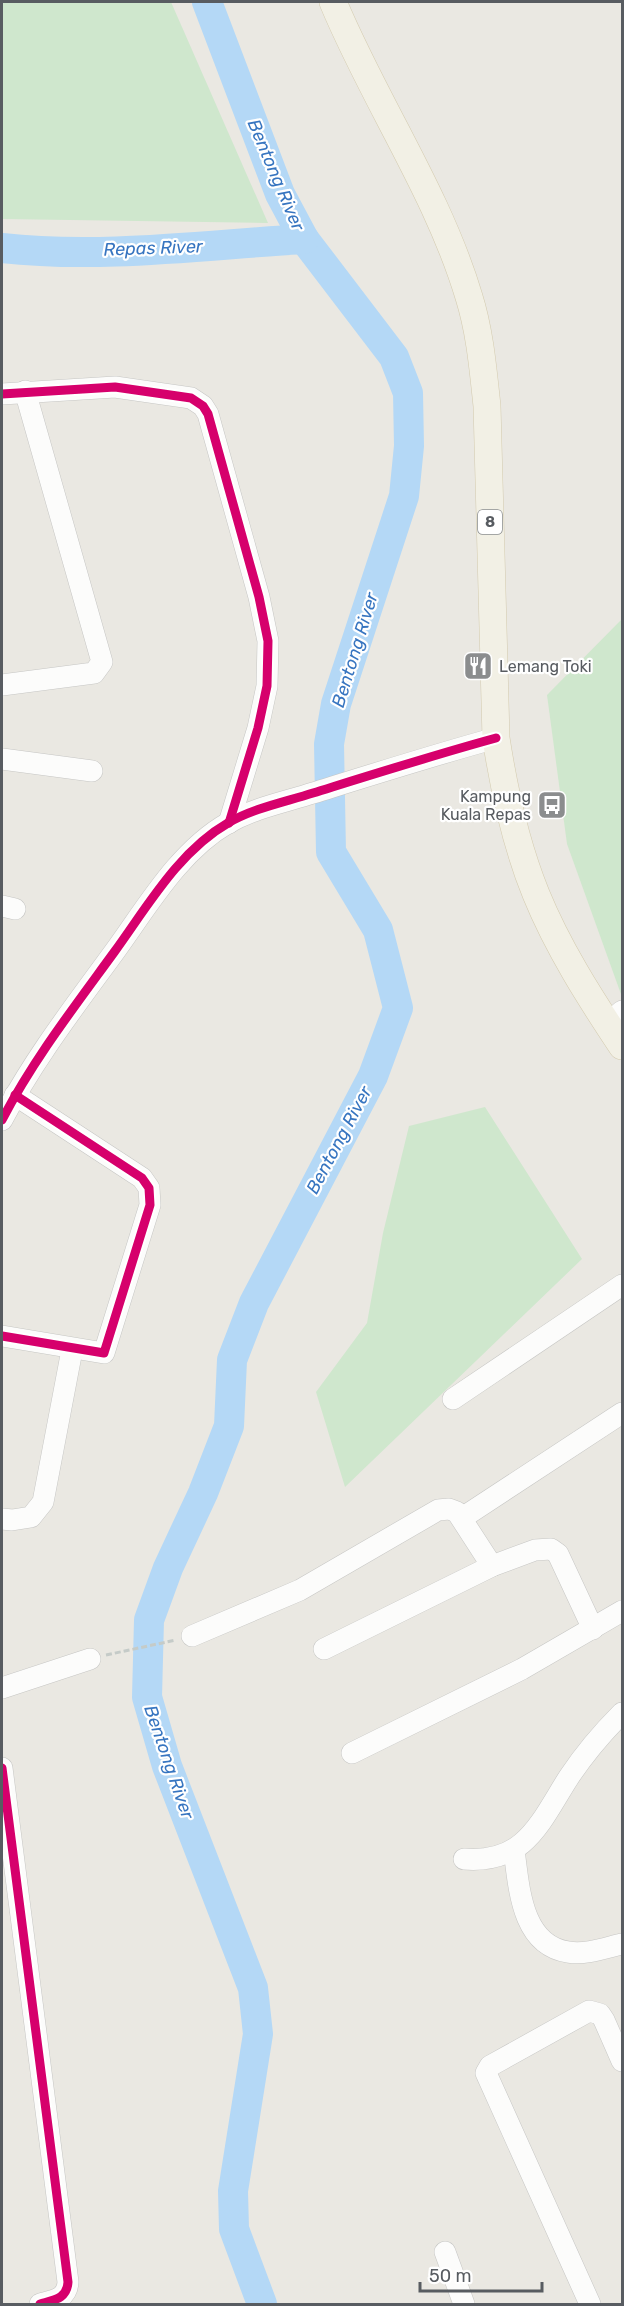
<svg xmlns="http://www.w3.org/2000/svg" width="624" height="2306" viewBox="0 0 624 2306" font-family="Rubik,sans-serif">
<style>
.green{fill:#cfe7cd}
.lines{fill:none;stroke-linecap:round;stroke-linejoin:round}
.river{stroke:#b4d8f6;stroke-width:30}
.minor-casing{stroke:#c6c6c4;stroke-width:22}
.major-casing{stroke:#d3caae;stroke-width:28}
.path{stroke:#c5cbc8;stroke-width:3;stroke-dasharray:6 3;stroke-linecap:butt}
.minor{stroke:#fcfcfb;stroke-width:21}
.major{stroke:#f2f0e5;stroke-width:27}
.cycleway-casing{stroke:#fff;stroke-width:13}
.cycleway{stroke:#d6006c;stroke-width:9}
.labels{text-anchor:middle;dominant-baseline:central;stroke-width:4.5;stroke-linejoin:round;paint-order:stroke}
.shield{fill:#fff;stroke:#8a8d90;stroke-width:1.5}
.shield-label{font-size:15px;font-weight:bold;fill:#585c61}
.poi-label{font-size:16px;fill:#585c61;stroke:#fff;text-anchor:start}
.water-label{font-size:18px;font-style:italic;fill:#3775c0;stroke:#fff}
</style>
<rect width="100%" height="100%" fill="#eae8e2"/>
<!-- green -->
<g class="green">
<polygon points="2,2 171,2 268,223 2,219"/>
<polygon points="622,619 622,997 567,844 547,695"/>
<polygon points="485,1107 582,1259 345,1487 316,1392 367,1323 383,1233 409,1126"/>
</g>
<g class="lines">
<!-- river -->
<g class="river">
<polyline points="207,2 280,194 304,239 394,357 408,393 409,446 404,496 336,704 329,744 331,852 378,930 398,1008 373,1076 254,1303 232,1360 229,1426 203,1493 168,1568 149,1620 147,1697 167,1766 253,1988 258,2034 233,2191 234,2229 262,2304"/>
<path d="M2,248C101,259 204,245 304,239"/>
</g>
<!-- minor casing -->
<g class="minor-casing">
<g id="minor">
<polyline points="2,394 115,387 191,398 203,406 208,414 259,597 268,641 267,686 258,728 229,823"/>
<polyline points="2,685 94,673 102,662 25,391"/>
<polyline points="2,759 92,771"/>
<polyline points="2,906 15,909"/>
<polyline points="607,1024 622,1011"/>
<path d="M2,1120C33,1060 75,1006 115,951C147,907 179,851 228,823C254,808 285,802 313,793C374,774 434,755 496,738"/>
<polyline points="2,1336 104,1353 150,1205 149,1188 142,1178 15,1095"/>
<polyline points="453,1399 622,1285"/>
<polyline points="462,1518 622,1413"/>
<polyline points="2,1519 12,1520 31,1517 43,1502 72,1350"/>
<polyline points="192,1636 300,1590 438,1510 449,1509 457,1512 492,1566"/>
<polyline points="324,1649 492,1566 535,1550 551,1549 558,1554 593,1629"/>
<polyline points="2,1688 90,1659"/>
<polyline points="352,1753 522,1669 622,1611"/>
<path d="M2,1768L68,2282C67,2299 54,2300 40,2304"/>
<path d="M514,1850C519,1886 521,1945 568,1952C586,1955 605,1948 622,1944"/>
<path d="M464,1859C526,1864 540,1822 569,1777C585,1753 602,1733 622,1713"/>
<polyline points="445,2252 464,2304"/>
<polyline points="590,2304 486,2073 490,2066 589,2011 600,2014 604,2020 622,2061"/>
</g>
</g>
<!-- major casing -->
<g class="major-casing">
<path id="major" d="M333,2C374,101 438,193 469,297C480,332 483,369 487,406L496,738C504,790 516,845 536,894C558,948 590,998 622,1046"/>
</g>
<!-- path -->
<polyline class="path" points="106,1655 176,1640"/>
<!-- minor -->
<use href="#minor" class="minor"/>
<!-- major -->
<use href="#major" class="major"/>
<!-- cycleway casing -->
<g class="cycleway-casing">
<g id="cycleway">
<polyline points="2,394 115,387 191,398 203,406 208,414 259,597 268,641 267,686 258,728 229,823"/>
<path d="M2,1120C33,1060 75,1006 115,951C147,907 179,851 228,823C254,808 285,802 313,793C374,774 434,755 496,738"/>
<polyline points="2,1336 104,1353 150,1205 149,1188 142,1178 15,1095"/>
<path d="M2,1768L68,2282C67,2299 54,2300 40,2304"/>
</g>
</g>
<!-- cycleway -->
<use href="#cycleway" class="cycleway"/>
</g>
<!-- icons -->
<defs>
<g id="restaurant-square" transform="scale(1.5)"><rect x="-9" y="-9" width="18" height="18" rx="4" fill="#8b8d8e" stroke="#fff"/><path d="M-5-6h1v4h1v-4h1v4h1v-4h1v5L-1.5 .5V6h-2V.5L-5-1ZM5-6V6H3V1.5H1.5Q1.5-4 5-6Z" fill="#fff"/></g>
<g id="bus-square" transform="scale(1.5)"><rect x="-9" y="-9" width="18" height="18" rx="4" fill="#8b8d8e" stroke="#fff"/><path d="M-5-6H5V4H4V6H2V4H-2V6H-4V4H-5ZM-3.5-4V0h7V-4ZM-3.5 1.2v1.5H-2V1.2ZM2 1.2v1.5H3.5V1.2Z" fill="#fff"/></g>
</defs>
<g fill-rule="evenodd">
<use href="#restaurant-square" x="478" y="666"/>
<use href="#bus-square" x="552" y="805"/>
</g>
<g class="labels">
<!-- shield labels -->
<rect class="shield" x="478" y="510" width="24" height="24" rx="4.5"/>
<g class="shield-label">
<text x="490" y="522">8</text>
</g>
<!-- poi labels -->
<g class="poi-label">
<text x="499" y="666">Lemang Toki</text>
<text x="531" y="796" text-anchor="end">Kampung<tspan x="531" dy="18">Kuala Repas</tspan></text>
</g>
<!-- water labels -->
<g class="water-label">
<text transform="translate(276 175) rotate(67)">Bentong River</text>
<text transform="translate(153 248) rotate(-2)">Repas River</text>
<text transform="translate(355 650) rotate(-73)">Bentong River</text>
<text transform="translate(339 1140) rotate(-62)">Bentong River</text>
<text transform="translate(169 1762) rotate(71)">Bentong River</text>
</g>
</g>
<!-- border -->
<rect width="624" height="2306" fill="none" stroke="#585c61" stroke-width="6"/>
<!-- scale -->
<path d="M420 2282v9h122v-9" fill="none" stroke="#585c61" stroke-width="3"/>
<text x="429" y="2282" font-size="18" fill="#585c61" stroke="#ffffff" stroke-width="4.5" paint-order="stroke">50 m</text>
</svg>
